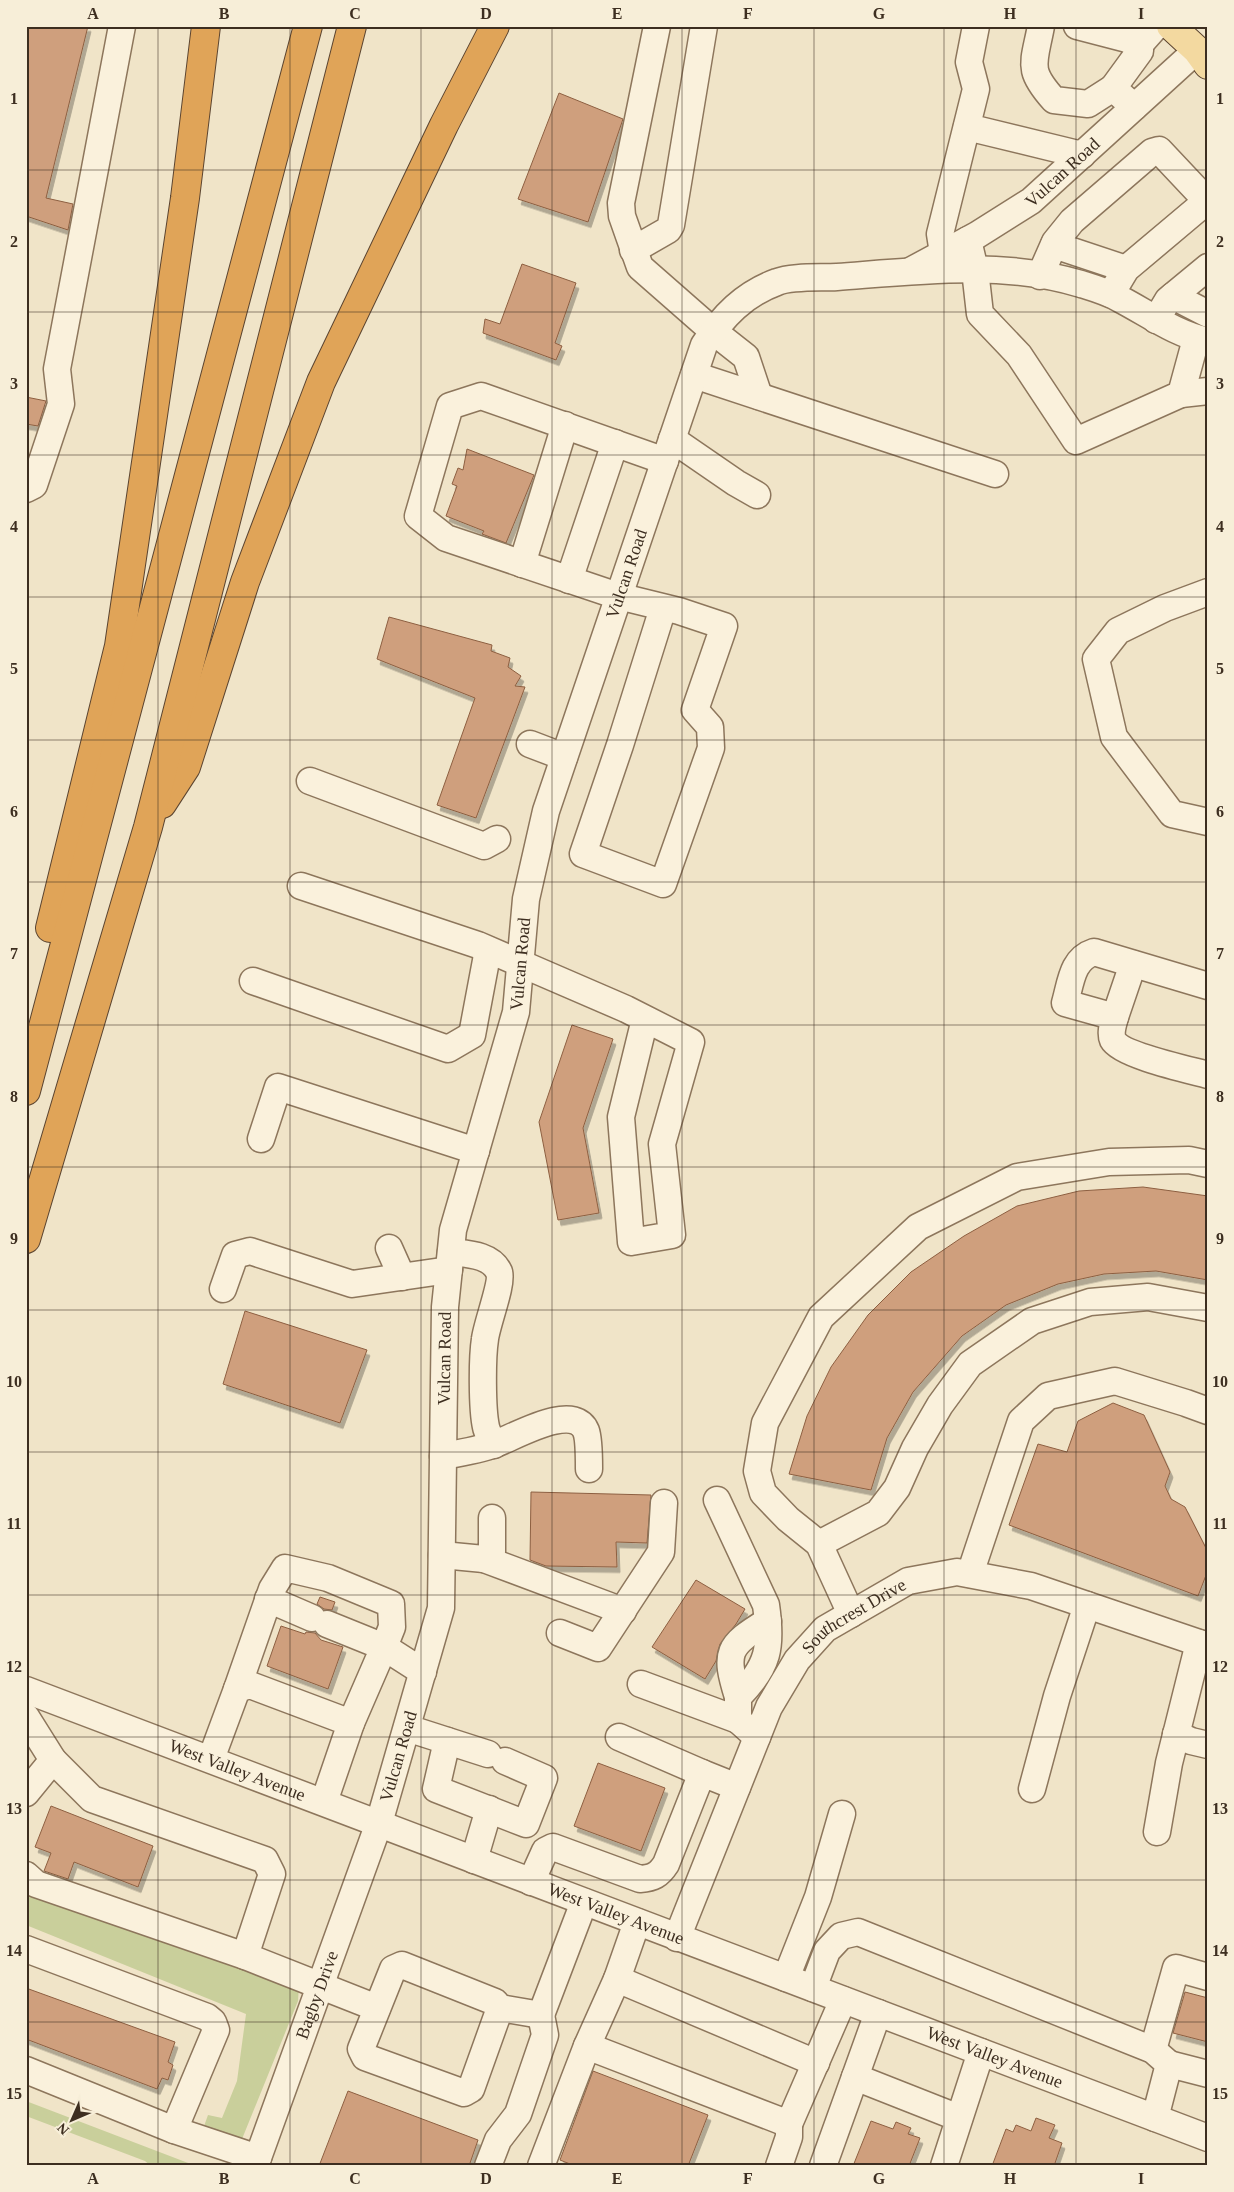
<svg xmlns="http://www.w3.org/2000/svg" width="1234" height="2192" viewBox="0 0 1234 2192" font-family="Georgia,serif">
<style>
.green{fill:#c9cf9b}
.building{fill:#cf9f7d;stroke:#8d5f41;filter:url(#shadow)}
.lines{fill:none;stroke-linecap:round;stroke-linejoin:round}
.minor-casing{stroke:#8d765c;stroke-width:29}
.major-casing{stroke:#5b4430;stroke-width:30}
.highway-casing{stroke:#5b4430;stroke-width:30}
.minor{stroke:#faf1dc;stroke-width:26}
.major{stroke:#f3d9a0;stroke-width:28}
.highway{stroke:#e0a458;stroke-width:28}
.grid{fill:none;stroke:#3d2e20;stroke-width:1;stroke-opacity:0.55}
.labels{text-anchor:middle;dominant-baseline:central;stroke-width:5;stroke-linejoin:round;paint-order:stroke}
.street-label{font-size:18px;fill:#3d2e20;stroke:#f7eed8}
.neatline{fill:none;stroke:#3d2e20;stroke-width:2}
.grid-label{font-size:16px;text-anchor:middle;font-weight:bold;fill:#3d2e20}
</style>
<defs>
<filter id="shadow"><feDropShadow dx="3" dy="5.5" stdDeviation="0" flood-color="#0004"/></filter>
</defs>
<rect width="100%" height="100%" fill="#f0e4c8"/>
<!-- green -->
<g class="green">
<polygon points="26,1886 299,1985 298,2001 242,2139 203,2129 208,2115 222,2118 237,2081 246,2014 26,1925"/>
<polygon points="26,2101 196,2166 151,2166 145,2161 26,2116"/>
</g>
<!-- building -->
<g class="building">
<polygon points="26,26 88,26 46,198 73,204 68,230 26,216"/>
<polygon points="559,93 623,119 588,222 518,199"/>
<polygon points="522,264 576,283 555,343 562,346 556,360 483,333 485,319 500,324"/>
<polygon points="26,397 46,401 38,426 26,424"/>
<polygon points="467,449 534,475 506,543 482,534 484,531 446,516 457,486 452,484 458,468 463,470"/>
<polygon points="389,617 492,645 491,651 510,658 508,667 521,676 515,686 525,687 476,818 437,805 475,698 377,659"/>
<polygon points="572,1025 613,1039 583,1128 599,1213 558,1220 539,1122"/>
<polygon points="1143,1187 1208,1196 1208,1280 1156,1271 1104,1274 1058,1284 1006,1305 962,1336 913,1392 887,1438 871,1490 789,1474 807,1416 831,1367 868,1315 911,1272 964,1236 1017,1206 1079,1191"/>
<polygon points="245,1311 367,1350 340,1423 223,1384"/>
<polygon points="1113,1403 1144,1415 1170,1472 1165,1486 1171,1499 1185,1507 1208,1552 1208,1570 1198,1596 1009,1525 1038,1444 1067,1452 1078,1421"/>
<polygon points="531,1492 651,1495 647,1543 616,1542 617,1567 546,1566 530,1560"/>
<polygon points="696,1580 745,1609 736,1624 720,1644 716,1661 705,1679 652,1647"/>
<polygon points="320,1597 335,1602 332,1610 324,1609 317,1604"/>
<polygon points="281,1626 305,1634 306,1632 315,1633 321,1640 343,1647 328,1689 267,1666"/>
<polygon points="598,1763 665,1788 641,1851 574,1826"/>
<polygon points="51,1806 153,1846 138,1887 74,1862 68,1879 44,1871 51,1853 35,1847"/>
<polygon points="26,1988 175,2042 168,2062 173,2065 168,2080 162,2078 157,2089 26,2039"/>
<polygon points="1185,1992 1208,1998 1208,2042 1173,2033"/>
<polygon points="593,2071 708,2115 688,2166 575,2166 560,2160"/>
<polygon points="348,2091 478,2140 469,2166 319,2166"/>
<polygon points="1036,2118 1055,2125 1049,2138 1062,2143 1054,2166 992,2166 1006,2129 1013,2132 1016,2125 1031,2131"/>
<polygon points="871,2121 893,2129 896,2122 911,2128 908,2134 920,2138 909,2166 853,2166"/>
</g>
<g class="lines">
<!-- minor casing -->
<g class="minor-casing">
<g id="minor">
<polyline points="657,26 621,203 622,216 640,267 713,331 746,357 759,396"/>
<path d="M1041,26C1034,64 1026,69 1054,100L1088,104L1113,88"/>
<polyline points="1077,26 1127,39 1140,44 1140,51 1113,88 1134,107"/>
<polyline points="1140,44 1156,26"/>
<polyline points="967,127 1082,155"/>
<polyline points="968,240 975,270 980,314 1019,355 1076,441 1181,394 1196,339"/>
<polyline points="1054,245 1126,269"/>
<polyline points="633,250 668,230 671,225 704,26"/>
<polyline points="949,268 943,253 940,234 976,89 969,62 976,26"/>
<path id="s1" d="M912,270L977,235L1031,201L1197,50"/>
<polyline points="1040,276 1055,242 1072,221 1152,152 1159,150 1207,201"/>
<polyline points="1111,294 1126,269 1208,200"/>
<polyline points="1173,296 1208,314"/>
<polyline points="1156,320 1168,300 1208,267"/>
<polyline points="694,375 995,474"/>
<polyline points="1181,394 1208,391"/>
<polyline points="672,439 736,483 757,495"/>
<polyline points="26,489 34,485 61,404 57,369 122,26"/>
<polyline points="522,564 565,425"/>
<polyline points="569,580 615,443"/>
<polyline points="1208,592 1165,608 1118,631 1096,659 1114,737 1172,814 1208,822"/>
<polyline points="663,608 620,745 583,854 663,884 711,748 710,727 695,710 724,626 679,611 618,596 446,538 418,516 450,406 481,396 665,461"/>
<polyline points="530,744 564,757"/>
<polyline points="310,781 484,846 497,839"/>
<polyline points="301,886 478,945 626,1009 691,1042 662,1144 672,1235 631,1242 621,1117 645,1019"/>
<polyline points="253,981 448,1049 472,1035 488,950"/>
<path d="M1208,986L1094,952C1072,959 1071,982 1065,1003L1115,1017C1113,1024 1110,1033 1113,1040C1121,1055 1190,1070 1208,1075"/>
<polyline points="1115,1017 1133,964"/>
<polyline points="261,1139 278,1087 476,1151"/>
<polyline points="389,1248 402,1277"/>
<path d="M451,1252C466,1254 491,1254 499,1272C503,1283 487,1323 485,1339C482,1358 482,1409 486,1427C487,1433 492,1439 494,1445"/>
<polyline points="223,1289 235,1255 250,1251 352,1284 449,1270"/>
<path d="M443,1456C460,1453 479,1450 495,1444C513,1438 574,1401 586,1431C589,1439 589,1459 589,1469"/>
<path d="M717,1500L766,1605C772,1647 769,1666 738,1697V1720L757,1737"/>
<polyline points="819,1544 878,1513 897,1488 915,1448 940,1405 970,1364 1032,1321 1090,1302 1148,1297 1208,1308"/>
<polyline points="442,1555 484,1559 492,1552 492,1518"/>
<polyline points="484,1559 623,1611"/>
<polyline points="970,1574 1021,1421 1048,1396 1115,1381 1186,1403 1208,1411"/>
<polyline points="268,1599 312,1618"/>
<polyline points="851,1614 819,1544 788,1519 763,1493 757,1471 765,1423 821,1317 918,1227 1017,1177 1109,1162 1189,1160 1208,1164"/>
<polyline points="327,1624 384,1647 351,1723"/>
<polyline points="560,1633 598,1648 661,1552 664,1503"/>
<polyline points="641,1684 738,1720"/>
<polyline points="237,1689 272,1589 285,1568 328,1578 391,1604 392,1627 384,1647 423,1672"/>
<path id="s2" d="M26,1690L1208,2138"/>
<path d="M738,1697C724,1652 727,1646 768,1621"/>
<polyline points="26,1717 53,1760 92,1799 265,1860 272,1874 245,1956 377,2008"/>
<polyline points="407,1728 488,1754"/>
<polyline points="1176,1734 1191,1741 1208,1745"/>
<polyline points="619,1737 702,1773"/>
<polyline points="447,1741 436,1789 526,1824 544,1778 505,1761"/>
<polyline points="211,1759 237,1689 250,1685 351,1723 324,1802"/>
<polyline points="1032,1789 1057,1696 1087,1605"/>
<polyline points="26,1793 53,1760"/>
<polyline points="1157,1832 1169,1763 1199,1643"/>
<polyline points="474,1860 489,1809"/>
<polyline points="26,1875 36,1884 245,1956"/>
<path d="M531,1882L545,1851L553,1847L640,1879C653,1878 659,1875 666,1864L702,1773L737,1787"/>
<polyline points="637,1922 617,1979 587,2046 789,2124 843,2000"/>
<path id="s3" d="M677,1938L769,1707L797,1660L825,1629L908,1581L957,1572L1031,1586L1208,1646"/>
<polyline points="26,1949 207,2017 213,2022 216,2030 174,2130"/>
<polyline points="786,1978 818,1897 842,1814"/>
<polyline points="617,1979 816,2063"/>
<polyline points="813,1988 827,1951 841,1936 858,1932 1153,2050 1169,2064 1155,2118"/>
<polyline points="500,2008 495,2002 402,1965 393,1969 361,2049 365,2057 464,2093 471,2089 500,2008 541,2015 584,1902"/>
<polyline points="1153,2050 1176,1968 1208,1977"/>
<polyline points="1169,2064 1208,2074"/>
<polyline points="26,2070 174,2130 258,2158"/>
<polyline points="855,2077 959,2118"/>
<path id="s4" d="M255,2166L379,1823L441,1608L445,1307L453,1230L516,1012L526,899L546,811L704,345C723,316 744,294 777,282C792,276 820,278 837,277C916,271 1003,260 1081,284C1094,288 1108,292 1120,299C1149,314 1175,334 1208,341"/>
<polyline points="488,2166 498,2140 518,2114 545,2035 541,2015"/>
<polyline points="541,2166 587,2046"/>
<polyline points="779,2166 789,2137 789,2124"/>
<polyline points="823,2166 878,2013"/>
<polyline points="944,2166 981,2052"/>
</g>
</g>
<!-- major casing -->
<g class="major-casing">
<polyline id="major" points="1171,26 1197,50 1208,65"/>
</g>
<!-- highway casing -->
<g class="highway-casing">
<g id="highway">
<polyline points="162,804 186,767 245,582 321,382 444,125 495,26"/>
<polyline points="50,928 119,646 185,198 206,26"/>
<polyline points="26,1091 308,26"/>
<polyline points="26,1239 148,827 352,26"/>
</g>
</g>
<!-- minor -->
<use href="#minor" class="minor"/>
<!-- major -->
<use href="#major" class="major"/>
<!-- highway -->
<use href="#highway" class="highway"/>
</g>
<!-- grid -->
<path class="grid" d="M158,26V2166M290,26V2166M421,26V2166M552,26V2166M682,26V2166M814,26V2166M944,26V2166M1076,26V2166M26,170H1208M26,312H1208M26,455H1208M26,597H1208M26,740H1208M26,882H1208M26,1025H1208M26,1167H1208M26,1310H1208M26,1452H1208M26,1595H1208M26,1737H1208M26,1880H1208M26,2022H1208"/>
<g class="labels">
<!-- street labels -->
<g class="street-label">
<text stroke="none"><textPath href="#s1" startOffset="180">Vulcan Road</textPath></text>
<text stroke="none"><textPath href="#s4" startOffset="1648">Vulcan Road</textPath></text>
<text stroke="none"><textPath href="#s4" startOffset="1242">Vulcan Road</textPath></text>
<text stroke="none"><textPath href="#s4" startOffset="838">Vulcan Road</textPath></text>
<text stroke="none"><textPath href="#s3" startOffset="376">Southcrest Drive</textPath></text>
<text stroke="none"><textPath href="#s4" startOffset="434">Vulcan Road</textPath></text>
<text stroke="none"><textPath href="#s2" startOffset="226">West Valley Avenue</textPath></text>
<text stroke="none"><textPath href="#s2" startOffset="631">West Valley Avenue</textPath></text>
<text stroke="none"><textPath href="#s4" startOffset="182">Bagby Drive</textPath></text>
<text stroke="none"><textPath href="#s2" startOffset="1036">West Valley Avenue</textPath></text>
</g>
</g>
<!-- border -->
<rect width="1234" height="2192" fill="none" stroke="#f7eed8" stroke-width="55"/>
<!-- north arrow -->
<g transform="translate(72 2120) rotate(225)" stroke="#f7eed8" stroke-width="4" paint-order="stroke">
<path d="M0-4L9 19L0 12L-9 19Z" fill="#3d2e20"/>
<text y="-8" font-size="14" font-weight="bold" text-anchor="middle" fill="#3d2e20">N</text>
</g>
<rect x="28" y="28" width="1178" height="2136" class="neatline"/>
<g class="grid-label">
<text x="93" y="19">A</text>
<text x="224" y="19">B</text>
<text x="355" y="19">C</text>
<text x="486" y="19">D</text>
<text x="617" y="19">E</text>
<text x="748" y="19">F</text>
<text x="879" y="19">G</text>
<text x="1010" y="19">H</text>
<text x="1141" y="19">I</text>
<text x="14" y="104">1</text>
<text x="1220" y="104">1</text>
<text x="14" y="247">2</text>
<text x="1220" y="247">2</text>
<text x="14" y="389">3</text>
<text x="1220" y="389">3</text>
<text x="14" y="532">4</text>
<text x="1220" y="532">4</text>
<text x="14" y="674">5</text>
<text x="1220" y="674">5</text>
<text x="14" y="817">6</text>
<text x="1220" y="817">6</text>
<text x="14" y="959">7</text>
<text x="1220" y="959">7</text>
<text x="14" y="1102">8</text>
<text x="1220" y="1102">8</text>
<text x="14" y="1244">9</text>
<text x="1220" y="1244">9</text>
<text x="14" y="1387">10</text>
<text x="1220" y="1387">10</text>
<text x="14" y="1529">11</text>
<text x="1220" y="1529">11</text>
<text x="14" y="1672">12</text>
<text x="1220" y="1672">12</text>
<text x="14" y="1814">13</text>
<text x="1220" y="1814">13</text>
<text x="14" y="1956">14</text>
<text x="1220" y="1956">14</text>
<text x="14" y="2099">15</text>
<text x="1220" y="2099">15</text>
<text x="93" y="2184">A</text>
<text x="224" y="2184">B</text>
<text x="355" y="2184">C</text>
<text x="486" y="2184">D</text>
<text x="617" y="2184">E</text>
<text x="748" y="2184">F</text>
<text x="879" y="2184">G</text>
<text x="1010" y="2184">H</text>
<text x="1141" y="2184">I</text>
</g>
</svg>
